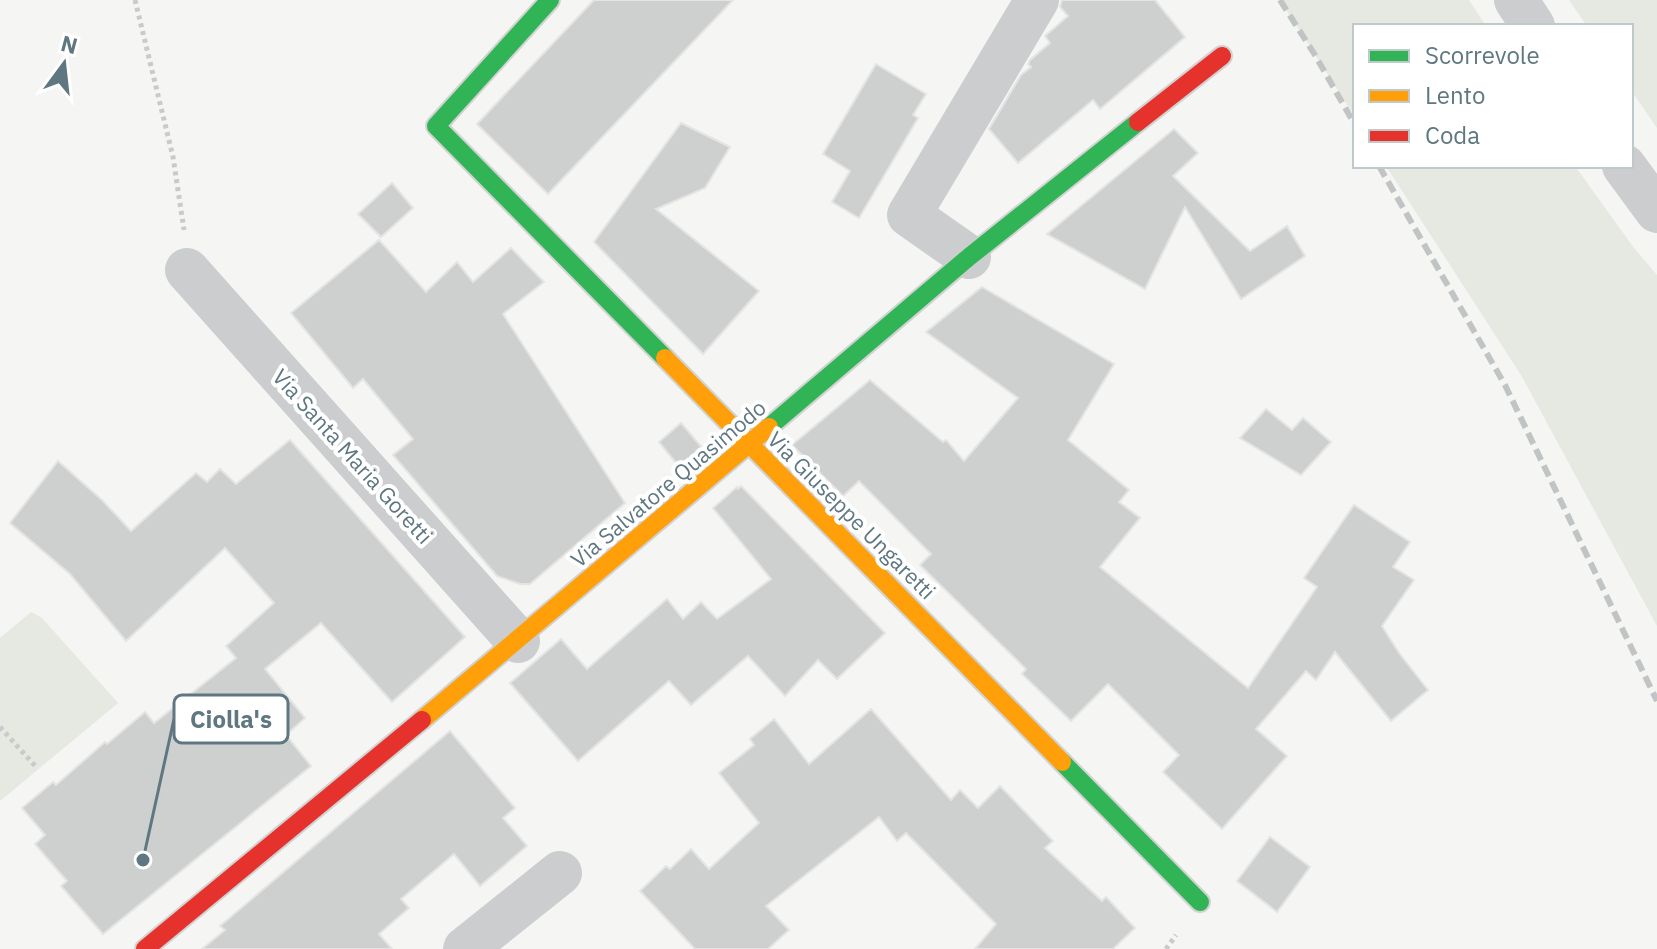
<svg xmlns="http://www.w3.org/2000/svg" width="1657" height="949" viewBox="0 0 1657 949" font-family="'IBM Plex Sans',sans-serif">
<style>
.green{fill:#e6e8e2}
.building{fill:#ced0d0;stroke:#e4e4e4;stroke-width:2}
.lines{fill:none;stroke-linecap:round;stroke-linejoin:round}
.fast-casing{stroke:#d1d2d2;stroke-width:22}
.slow-casing{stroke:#d1d2d2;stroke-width:22}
.jam-casing{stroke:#d1d2d2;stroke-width:22}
.path{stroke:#c9cacb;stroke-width:5;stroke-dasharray:4 4;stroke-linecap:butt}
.street{stroke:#cbcdce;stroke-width:44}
.fast{stroke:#30b455;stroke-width:18}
.slow{stroke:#ff9f0a;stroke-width:18}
.jam{stroke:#e5322d;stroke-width:18}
.rail{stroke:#c1c4c4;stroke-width:6;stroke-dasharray:12 6;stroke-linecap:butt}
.labels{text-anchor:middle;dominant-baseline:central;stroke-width:8;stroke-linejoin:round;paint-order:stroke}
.street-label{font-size:22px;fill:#5f7780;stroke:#fff}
.leader{fill:none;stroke:#5f7780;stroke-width:3}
.callout-dot{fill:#5f7780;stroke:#fff;stroke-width:3}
.callout{fill:#fff;stroke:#5f7780;stroke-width:3}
.callout-label{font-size:24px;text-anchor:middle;font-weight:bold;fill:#5f7780}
</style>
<rect width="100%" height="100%" fill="#f5f5f4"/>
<!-- green -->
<g class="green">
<polygon points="1280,0 1469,0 1486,26 1355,26 1355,117"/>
<polygon points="1569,0 1657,0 1657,128 1631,90 1631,26 1587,26"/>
<polygon points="1386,166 1575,166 1634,248 1657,275 1657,626 1521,375"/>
<polygon points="31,612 42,618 118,703 0,801 0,638"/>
</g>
<!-- building -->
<g class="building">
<polygon points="594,0 733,0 548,194 477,124"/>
<polygon points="1062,0 1155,0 1185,37 1100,109 1093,100 1018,163 989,129 1021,75 1031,67 1028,64 1030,60 1050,43 1045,36 1068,16 1060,7"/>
<polygon points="876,64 926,94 913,115 918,118 859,218 832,202 850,171 823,154"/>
<polygon points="681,123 730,147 705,188 656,209 759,291 703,354 594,242"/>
<polygon points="1174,129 1198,153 1173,176 1250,251 1287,226 1305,256 1241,299 1185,207 1145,289 1047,234"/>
<polygon points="392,183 413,208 381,237 358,214"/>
<polygon points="379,240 426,292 457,262 473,282 511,248 544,282 503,314 625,503 530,584 520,584 497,576 393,455 413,439 363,379 353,388 291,313"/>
<polygon points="982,287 1114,364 1068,440 1129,490 1119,502 1140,518 1100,567 1248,688 1317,587 1304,578 1354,505 1410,542 1393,567 1414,580 1382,626 1399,653 1428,690 1391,721 1335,652 1316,680 1306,671 1256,729 1287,756 1222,829 1163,772 1179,755 1108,684 1071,721 1022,674 1026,669 920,565 931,554 859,481 843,496 792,445 870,380 943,442 946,440 964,461 1018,398 926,332"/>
<polygon points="1266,409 1292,430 1303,418 1331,442 1301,475 1240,438"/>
<polygon points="681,423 704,450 681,469 659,442"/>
<polygon points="290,440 465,637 392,702 321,623 265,669 305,718 286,735 311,766 103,934 61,886 67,881 35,844 45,835 22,808 53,782 56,785 105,742 107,744 145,712 154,723 236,658 226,646 274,603 225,548 126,641 70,574 10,523 58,461 102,500 131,531 196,473 207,482 220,469 236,484"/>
<polygon points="741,486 885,633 837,679 818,660 785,696 748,656 691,705 669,681 578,761 510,683 561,639 587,669 667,599 683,619 701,602 717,619 771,579 713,508 737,487 738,489"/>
<polygon points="871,709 951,800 960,790 978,808 1000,786 1053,841 1045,848 1102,901 1106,897 1135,928 1113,949 975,949 996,924 906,833 897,841 879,817 766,906 789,930 768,949 695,949 640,891 666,866 670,869 691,849 709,869 759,823 719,773 754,745 750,739 774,719 809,764"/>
<polygon points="450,731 515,808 503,818 527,846 480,886 454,854 401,899 409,908 379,934 392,949 202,949 225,930 220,926"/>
<polygon points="1270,837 1310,867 1277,912 1237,881"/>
</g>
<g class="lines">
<!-- fast casing -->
<g class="fast-casing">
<g id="fast">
<polyline points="550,0 436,126 665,358"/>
<polyline points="769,427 969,257 1138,122"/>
<polyline points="1062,762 1200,902"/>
</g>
</g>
<!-- slow casing -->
<g class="slow-casing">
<g id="slow">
<polyline points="665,358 1062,762"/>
<polyline points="422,720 769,427"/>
</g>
</g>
<!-- jam casing -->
<g class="jam-casing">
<g id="jam">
<polyline points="1138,122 1222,56"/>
<polyline points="145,949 422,720"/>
</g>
</g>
<!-- path -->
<g class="path">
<polyline points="135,0 173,157 184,230"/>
<polyline points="0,727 37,768"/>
<polyline points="1166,949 1176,935"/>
</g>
<!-- street -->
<g class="street">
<polyline points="1516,0 1533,26"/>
<polyline points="1624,166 1657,211"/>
<polyline points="969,257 909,215 1037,0"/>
<polyline points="187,270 518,641"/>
<polyline points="465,949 560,873"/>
</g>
<!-- fast -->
<use href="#fast" class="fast"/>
<!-- slow -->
<use href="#slow" class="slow"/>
<!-- jam -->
<use href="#jam" class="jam"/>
<!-- rail -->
<g class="rail">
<polyline points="1280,0 1315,55 1355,125"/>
<polyline points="1379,166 1505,385 1657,701"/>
</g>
</g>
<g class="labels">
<!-- street labels -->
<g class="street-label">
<text transform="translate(353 456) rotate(48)">Via Santa Maria Goretti</text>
<text transform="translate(668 483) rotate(-40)">Via Salvatore Quasimodo</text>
<text transform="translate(852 515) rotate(45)">Via Giuseppe Ungaretti</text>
</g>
</g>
<!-- callouts -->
<path class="leader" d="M143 860L174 719"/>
<circle class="callout-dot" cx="143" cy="860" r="8"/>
<rect class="callout" x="174" y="695" width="114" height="48" rx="8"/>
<g class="callout-label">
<text x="231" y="728">Ciolla's</text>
</g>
<!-- legend -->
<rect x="1353" y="24" width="280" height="144" fill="#ffffff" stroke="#bfc9cc" stroke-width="2"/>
<rect x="1369" y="50" width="40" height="12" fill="#30b455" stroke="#bfc9cc" stroke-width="2"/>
<text x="1425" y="64" font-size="24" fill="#5f7780">Scorrevole</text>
<rect x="1369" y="90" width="40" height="12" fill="#ff9f0a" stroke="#bfc9cc" stroke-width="2"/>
<text x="1425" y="104" font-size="24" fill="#5f7780">Lento</text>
<rect x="1369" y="130" width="40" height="12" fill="#e5322d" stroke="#bfc9cc" stroke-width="2"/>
<text x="1425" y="144" font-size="24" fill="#5f7780">Coda</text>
<!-- north arrow -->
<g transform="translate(64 64) rotate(15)" stroke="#ffffff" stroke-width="6" paint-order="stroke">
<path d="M0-6L14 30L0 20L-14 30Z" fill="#5f7780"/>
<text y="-12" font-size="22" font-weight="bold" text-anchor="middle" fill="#5f7780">N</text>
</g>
</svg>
